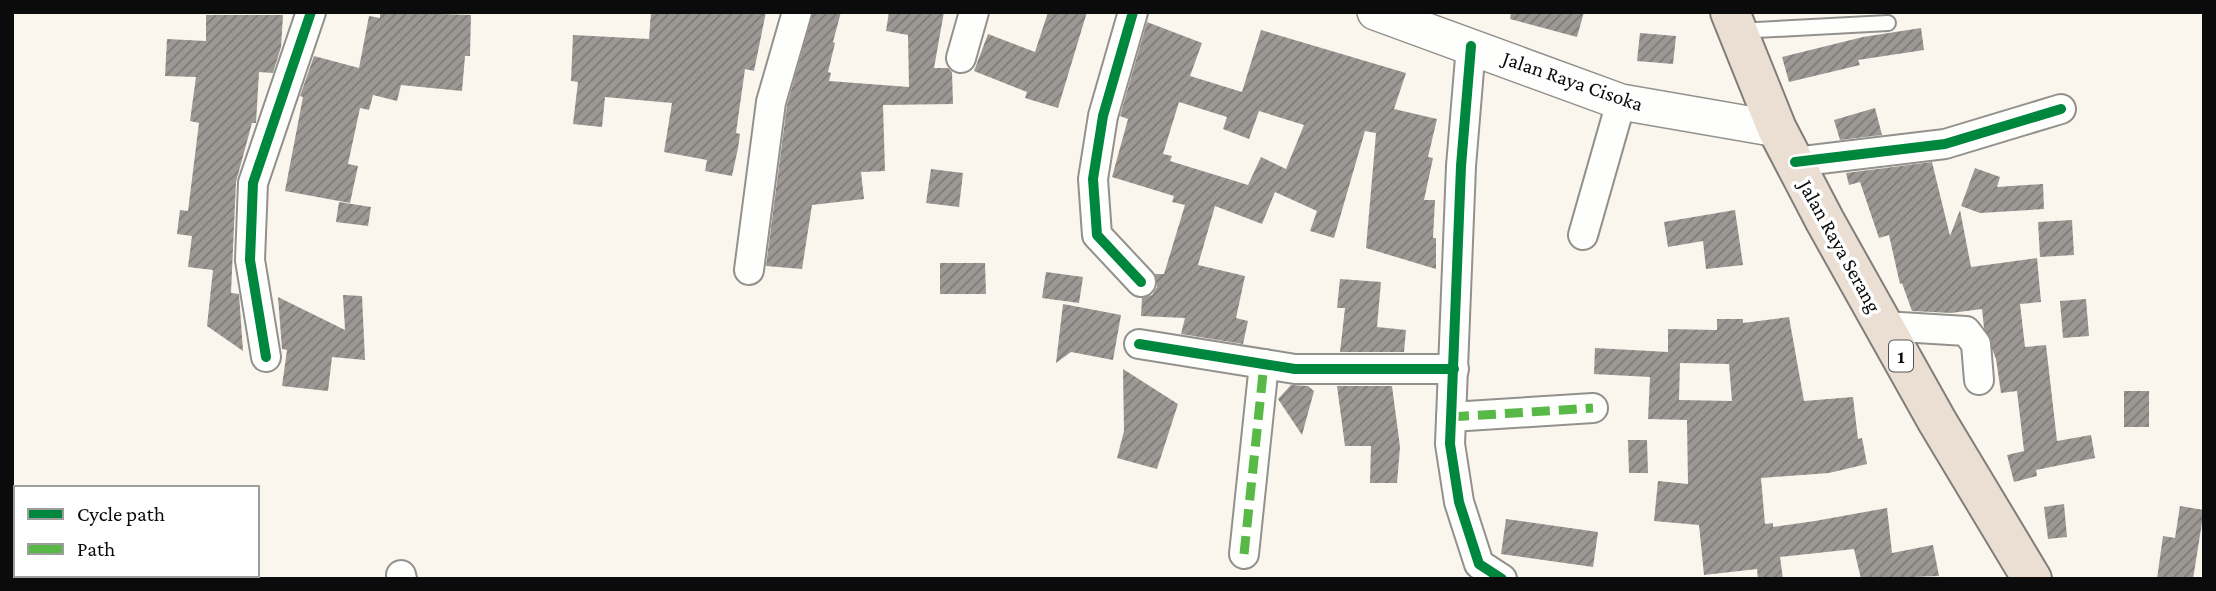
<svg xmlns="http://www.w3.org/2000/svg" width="2216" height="591" viewBox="0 0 2216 591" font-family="'Crimson Pro',serif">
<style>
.building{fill:url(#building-hatch);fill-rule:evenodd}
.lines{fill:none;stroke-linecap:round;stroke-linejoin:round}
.service-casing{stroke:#93918d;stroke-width:18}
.minor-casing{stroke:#93918d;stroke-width:32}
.tertiary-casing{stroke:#93918d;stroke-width:38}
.trunk-casing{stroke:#807e7a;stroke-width:42}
.service{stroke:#fefefc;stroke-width:14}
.minor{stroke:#fefefc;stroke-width:28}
.tertiary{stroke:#fefefc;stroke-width:35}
.trunk{stroke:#ebdfd4;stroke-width:38}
.quiet{stroke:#58b947;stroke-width:9;stroke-dasharray:18 9;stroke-linecap:butt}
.cycleway-casing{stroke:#fff;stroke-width:15}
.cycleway{stroke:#00873e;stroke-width:10}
.labels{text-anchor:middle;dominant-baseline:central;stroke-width:7;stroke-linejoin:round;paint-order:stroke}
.shield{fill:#fff;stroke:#545454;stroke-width:2}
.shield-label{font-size:19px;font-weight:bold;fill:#0b0b0b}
.street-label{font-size:21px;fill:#0b0b0b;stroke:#fff}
</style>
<defs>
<pattern id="building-hatch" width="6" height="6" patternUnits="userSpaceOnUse" patternTransform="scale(1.75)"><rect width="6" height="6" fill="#9c9894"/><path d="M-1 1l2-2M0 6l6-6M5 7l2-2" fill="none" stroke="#7d7a77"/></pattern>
</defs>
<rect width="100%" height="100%" fill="#faf6ee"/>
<!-- building -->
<g class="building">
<polygon points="380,12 471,15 470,56 465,56 462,91 401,85 397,101 373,95 369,110 360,108 348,164 358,166 350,203 285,191 303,97 300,96 314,56 359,68 369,16 380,18"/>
<polygon points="651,12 766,12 754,71 745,69 736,133 740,134 738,148 732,176 705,171 707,160 664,152 672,103 605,97 602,127 573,124 578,82 571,81 573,35 649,39"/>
<polygon points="813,12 841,12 833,42 835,43 828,72 831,73 829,81 909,87 908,35 886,31 889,12 944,12 934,68 948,68 952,72 953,104 883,105 885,171 861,172 864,199 812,205 802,269 766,266 787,105"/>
<polygon points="1048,12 1087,12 1058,108 1025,98 1027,92 974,71 988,34 1035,52"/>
<polygon points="1511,12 1584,12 1577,37 1510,19"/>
<polygon points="206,15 283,15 281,47 273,73 259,72 256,123 252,123 236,182 231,293 239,294 243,351 207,326 213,270 188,267 192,236 177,234 180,210 188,211 199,123 190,121 196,77 165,76 167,39 206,41"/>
<path d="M1147,22L1202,43L1190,76L1242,92L1261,30L1406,73L1394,109L1437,119L1428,157L1433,158L1424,200H1435L1433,238H1436V269L1366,248L1376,133L1365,131L1334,238L1310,231L1317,211L1275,192L1262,224L1215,206L1198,265L1245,276L1236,318L1248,321L1243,344L1181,334L1185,318L1141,316L1142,298L1152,295L1157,287L1155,274H1164L1185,205L1172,202L1174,196L1112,177L1128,119L1120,116ZM1179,102L1227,117L1223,129L1249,139L1259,111L1304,125L1286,169L1261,157L1248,185L1170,161L1172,156L1163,154Z"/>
<polygon points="1921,28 1924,50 1858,60 1860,65 1789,82 1782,57 1863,37"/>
<polygon points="1640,33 1676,36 1673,64 1637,61"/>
<polygon points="1875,108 1882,135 1840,140 1834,120"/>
<polygon points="1932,162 1950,236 1960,210 1971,267 2037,258 2041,302 2020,304 2025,347 2046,345 2057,441 2091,435 2095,458 2036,470 2037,476 2014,482 2007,455 2024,451 2017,391 2001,393 1996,359 1984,328 1982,309 1951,313 1912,311 1902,283 1900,284 1889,235 1879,238 1860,182 1849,185 1846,173"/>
<polygon points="1975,168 2000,177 1997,187 2043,184 2044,209 1980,213 1961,206"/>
<polygon points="931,169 963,173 959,207 926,203"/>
<polygon points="339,202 371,207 368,226 336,222"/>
<polygon points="1735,210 1743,265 1706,269 1703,241 1668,247 1664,222"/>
<polygon points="2072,220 2074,255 2040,257 2038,222"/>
<polygon points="940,263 985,263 986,294 940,294"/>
<polygon points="1046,272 1083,277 1079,303 1042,298"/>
<polygon points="1340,279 1381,282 1377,327 1406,330 1404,352 1340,352 1345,308 1337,308"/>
<polygon points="343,295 362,296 365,360 332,357 328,391 282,386 287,350 282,349 278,297 345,330"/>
<polygon points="2086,299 2089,336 2063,338 2060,301"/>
<polygon points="1063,304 1121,315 1113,360 1071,352 1056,363"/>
<path d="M1789,317L1804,401L1853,397L1858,439L1862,438L1867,464L1829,473L1761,478L1765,524L1773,523V527L1815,521L1887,508L1892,553L1933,545L1939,576L1861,579L1854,549L1780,557L1783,579H1758L1757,569L1704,575L1699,525L1654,521L1658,481L1688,484L1687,420L1648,419L1650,377L1594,374L1595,348L1668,352V329L1717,330V319H1743V323ZM1680,363L1729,364L1732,401L1679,400Z"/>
<polygon points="1123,369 1178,404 1157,469 1117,458 1124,431"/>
<polygon points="1291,385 1308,386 1314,391 1302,435 1278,399"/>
<polygon points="1337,386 1392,386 1400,447 1397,483 1370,483 1371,446 1345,446"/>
<rect x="2124" y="391" width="25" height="36"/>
<polygon points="1628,440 1647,440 1648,473 1629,473"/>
<polygon points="2064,504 2067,537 2048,539 2044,507"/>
<polygon points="2180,506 2204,510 2193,579 2157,579 2163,536 2175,538"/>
<polygon points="1506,519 1598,532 1593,567 1501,554"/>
</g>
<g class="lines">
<!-- service casing -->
<g class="service-casing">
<polyline id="service" points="1738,31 1888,23"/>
</g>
<!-- minor casing -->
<g class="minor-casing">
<g id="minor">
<polyline points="1133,12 1103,116 1093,179 1097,235 1141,282"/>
<polyline points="1471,46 1461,166 1450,444 1459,502 1479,564 1502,579"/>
<polyline points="961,58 974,12"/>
<polyline points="1795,162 1945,144 2061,109"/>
<polyline points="1583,235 1621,102"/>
<polyline points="749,270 771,102 797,12"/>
<polyline points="1884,326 1966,331 1976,344 1979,380"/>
<polyline points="1139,344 1295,369 1454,369"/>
<polyline points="266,357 250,260 253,183 311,12"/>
<polyline points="1451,417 1593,408"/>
<polyline points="1244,554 1264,364"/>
<polyline points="401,575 402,579"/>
</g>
</g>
<!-- tertiary casing -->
<g class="tertiary-casing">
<polyline id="tertiary" points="1375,12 1621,102 1777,129"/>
</g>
<!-- trunk casing -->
<g class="trunk-casing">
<polyline id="trunk" points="1730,12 1777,129 1825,221 1937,421 2032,579"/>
</g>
<!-- service -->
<use href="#service" class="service"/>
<!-- minor -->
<use href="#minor" class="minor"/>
<!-- tertiary -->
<use href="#tertiary" class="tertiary"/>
<!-- trunk -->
<use href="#trunk" class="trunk"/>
<!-- quiet -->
<g class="quiet">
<polyline points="1451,417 1593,408"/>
<polyline points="1244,554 1264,364"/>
</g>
<!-- cycleway casing -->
<g class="cycleway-casing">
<g id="cycleway">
<polyline points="1133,12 1103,116 1093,179 1097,235 1141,282"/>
<polyline points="1471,46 1461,166 1450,444 1459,502 1479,564 1502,579"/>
<polyline points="1795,162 1945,144 2061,109"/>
<polyline points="1139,344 1295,369 1454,369"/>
<polyline points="266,357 250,260 253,183 311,12"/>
</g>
</g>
<!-- cycleway -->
<use href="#cycleway" class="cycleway"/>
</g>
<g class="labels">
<!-- shield labels -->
<rect class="shield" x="1889" y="340.5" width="24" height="31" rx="5"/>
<g class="shield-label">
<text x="1901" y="356">1</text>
</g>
<!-- street labels -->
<g class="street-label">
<text transform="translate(1573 81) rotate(19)">Jalan Raya Cisoka</text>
<text transform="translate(1840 246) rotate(61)">Jalan Raya Serang</text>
</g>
</g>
<!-- border -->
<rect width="2216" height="591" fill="none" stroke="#0b0b0b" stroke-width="28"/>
<!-- legend -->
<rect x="14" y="486" width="245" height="91" fill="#ffffff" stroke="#9d9d9d" stroke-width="2"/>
<rect x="28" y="509" width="35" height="10" fill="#00873e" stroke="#9d9d9d" stroke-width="2"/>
<text x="77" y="521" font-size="21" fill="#0b0b0b">Cycle path</text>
<rect x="28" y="544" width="35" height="10" fill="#58b947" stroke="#9d9d9d" stroke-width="2"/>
<text x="77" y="556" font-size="21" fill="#0b0b0b">Path</text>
</svg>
